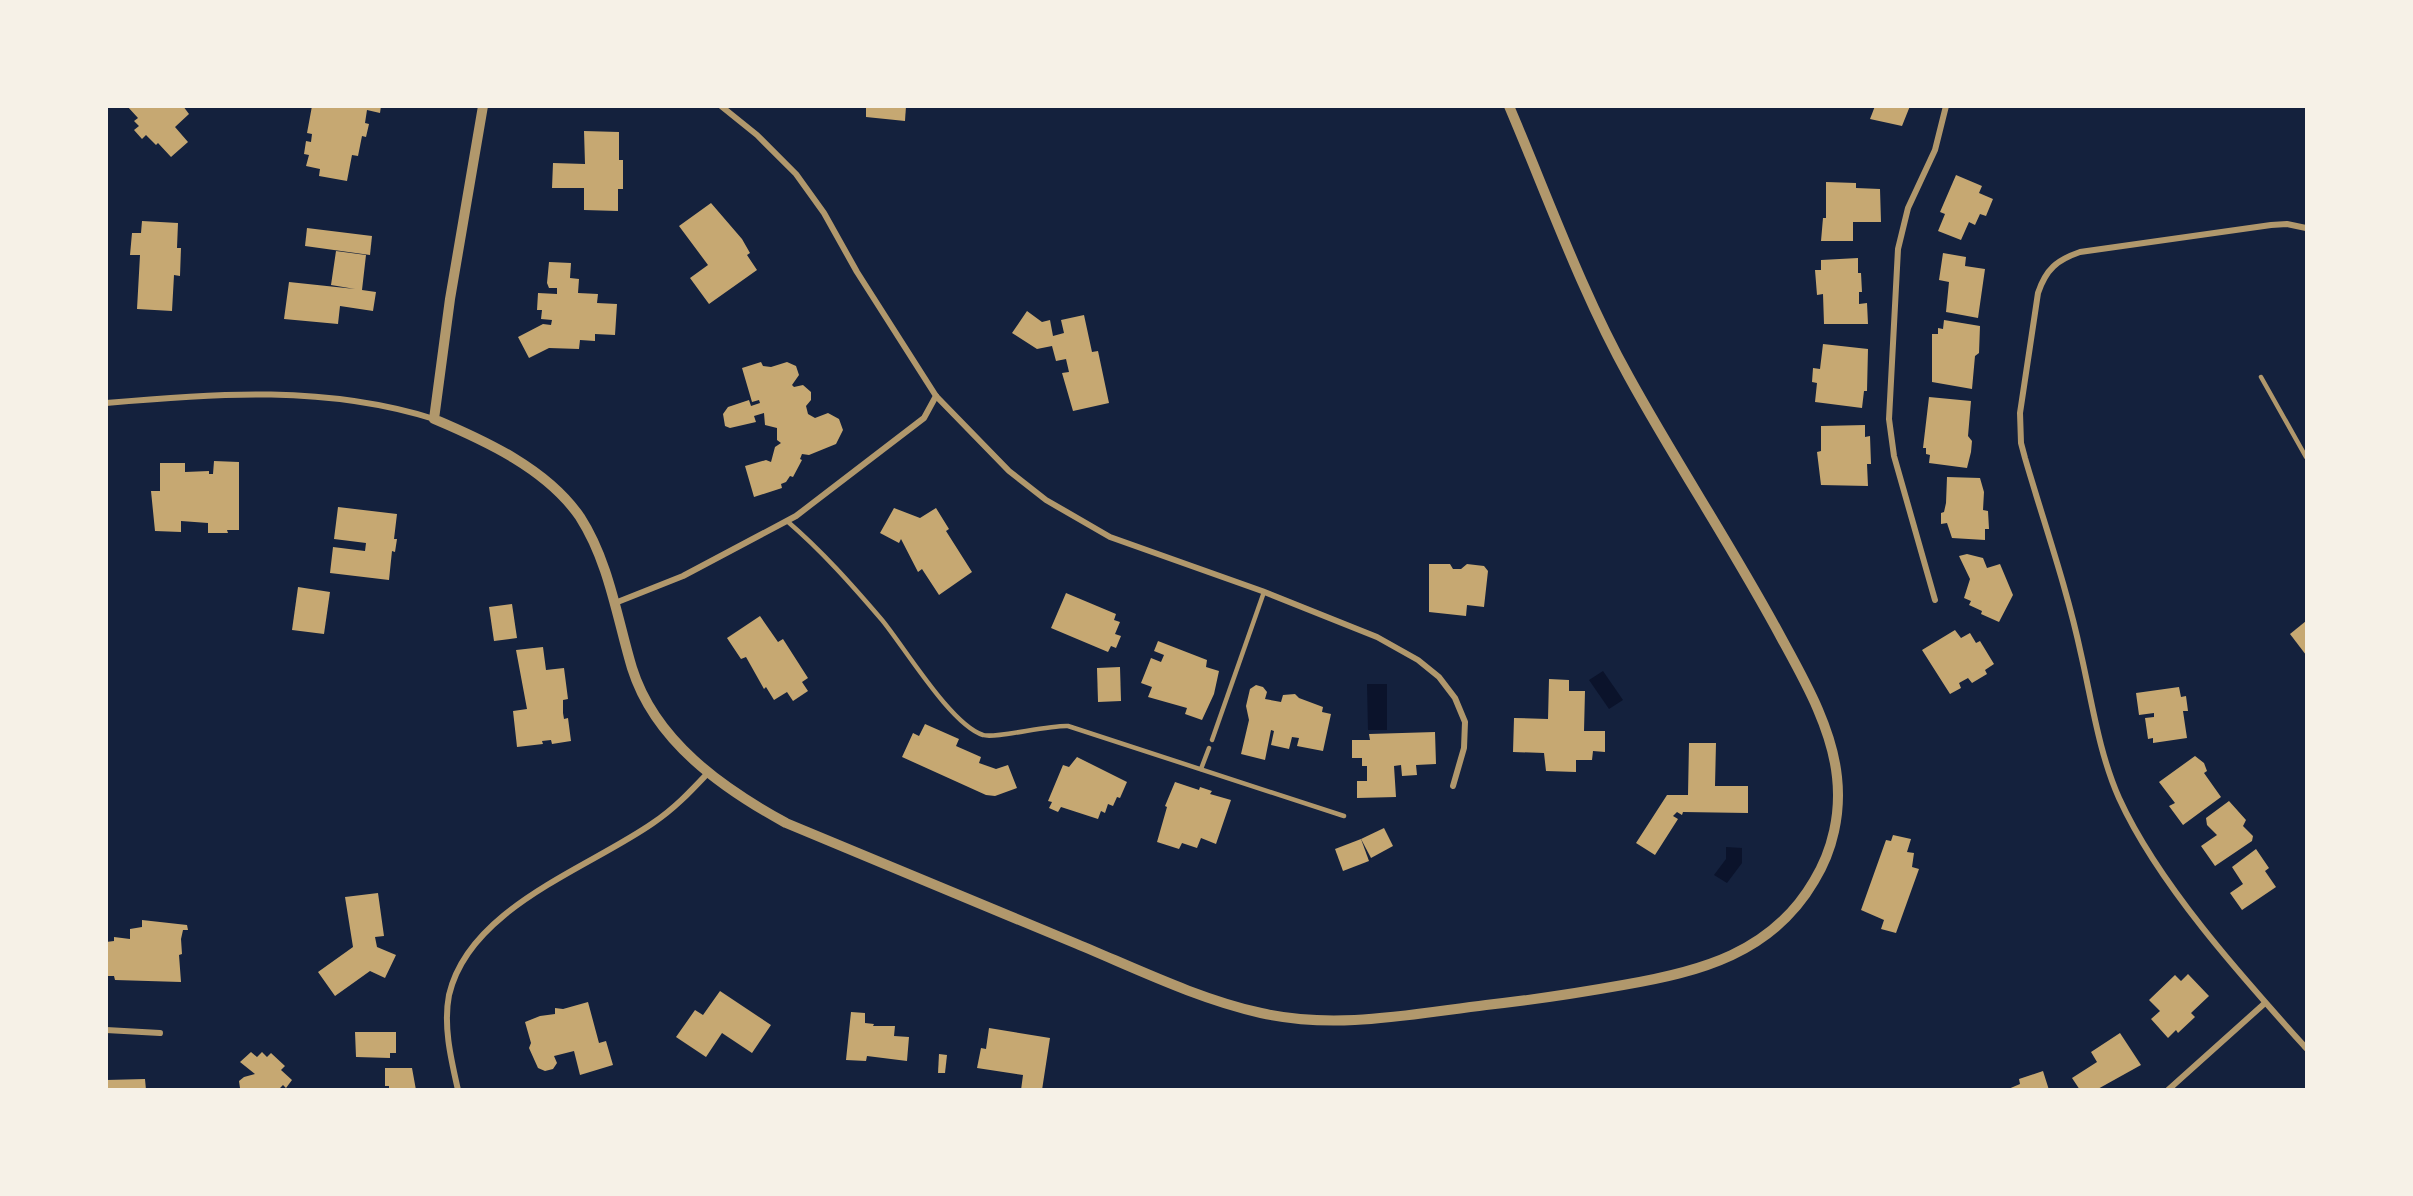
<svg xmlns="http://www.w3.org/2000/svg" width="2413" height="1196" viewBox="0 0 2413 1196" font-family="'Crimson Pro',serif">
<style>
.water{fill:#0b132b}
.building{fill:#c6a872}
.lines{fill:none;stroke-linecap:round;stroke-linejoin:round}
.service{stroke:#b1986c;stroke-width:4.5}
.minor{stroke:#b1986c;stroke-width:6}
.tertiary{stroke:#b1986c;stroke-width:10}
</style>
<rect width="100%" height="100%" fill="#14213d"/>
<!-- water -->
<g class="water">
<polygon points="1603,671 1623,700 1609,709 1589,680"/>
<polygon points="1367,684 1387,684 1387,730 1368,730"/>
<polygon points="1726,847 1742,848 1742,863 1727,883 1714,875 1726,859"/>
</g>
<!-- building -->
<g class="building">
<polygon points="127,106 183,106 189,114 175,127 188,142 171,157 158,143 156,145 146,135 142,139 134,130 139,126 134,121 138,118"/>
<polygon points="312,106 381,106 380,113 367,110 365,123 369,124 366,137 362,136 358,156 352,155 347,181 319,176 320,169 306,166 309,155 304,154 306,141 311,142 312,134 307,133"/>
<polygon points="866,106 906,106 905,121 866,117"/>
<polygon points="1875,106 1910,106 1902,126 1870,119"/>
<polygon points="584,131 619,132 619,160 623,160 623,189 618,189 618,211 584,210 584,188 552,188 553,163 585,164"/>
<polygon points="1956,175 1982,186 1979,193 1993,199 1986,216 1980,214 1975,225 1969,222 1961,240 1938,231 1945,214 1940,212"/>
<polygon points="1826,182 1856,183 1856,188 1880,189 1881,222 1853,222 1853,241 1821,241 1823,218 1826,218"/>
<polygon points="711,203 742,239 750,253 747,255 757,270 709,304 690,278 708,265 679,226"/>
<polygon points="142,221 178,223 177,248 181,248 180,276 174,275 172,311 137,309 140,255 130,255 132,233 141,233"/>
<polygon points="307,228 372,236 370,255 305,246"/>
<polygon points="336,251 366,255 362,290 376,292 373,311 340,306 338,324 284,319 289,282 355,289 331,285"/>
<polygon points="1943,253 1966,257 1965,266 1985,269 1978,318 1946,312 1949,282 1939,280"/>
<polygon points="1858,258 1858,273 1861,273 1862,292 1859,292 1859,304 1867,303 1868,324 1824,324 1823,294 1817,295 1815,270 1821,270 1821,260"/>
<polygon points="549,262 571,263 570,278 579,279 578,293 598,294 597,303 617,304 615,335 595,334 595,341 580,340 579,349 549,348 529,358 518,337 543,324 551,325 552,320 541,319 542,310 537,310 538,293 557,294 557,288 549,288 547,283"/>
<polygon points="1027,311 1042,322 1050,320 1053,336 1064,333 1061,320 1084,315 1092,352 1098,351 1109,403 1073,411 1062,373 1069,372 1066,359 1056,361 1052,346 1037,349 1012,333"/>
<polygon points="1944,320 1980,326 1979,353 1975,356 1972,389 1932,382 1932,334 1938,334 1938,328 1943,329"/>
<polygon points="1823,344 1868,349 1867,391 1864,391 1862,408 1815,402 1817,383 1812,382 1813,368 1820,369"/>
<polygon points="761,362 763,366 771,367 787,362 796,366 799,375 792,385 794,387 803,385 811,392 811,400 806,406 808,414 815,418 828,413 839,419 843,430 836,444 809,455 802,454 800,459 802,460 793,477 790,476 786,482 781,484 782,488 754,497 745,466 766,460 771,462 775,447 781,443 777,440 777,428 765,425 764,413 754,416 756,422 730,428 725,426 723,414 728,407 749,400 751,406 760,403 759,400 752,402 742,368"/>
<polygon points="1929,397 1971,401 1968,436 1972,441 1971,452 1967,468 1929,463 1930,455 1926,454 1926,448 1923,448"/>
<polygon points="1865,425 1865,437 1870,436 1871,464 1867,464 1868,486 1821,485 1817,452 1821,451 1821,426"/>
<polygon points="214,461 239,462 239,530 227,530 228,533 208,533 208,523 181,521 181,532 155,531 151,491 160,491 160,463 185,463 185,472 209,471 209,474 213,474"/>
<polygon points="1947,477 1980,478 1984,492 1983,510 1988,511 1989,529 1985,529 1985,540 1952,538 1947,523 1941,524 1941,513 1944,512 1946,503"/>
<polygon points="338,507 397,514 394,539 397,539 395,552 392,551 389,580 330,573 333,547 365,551 366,543 334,539"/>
<polygon points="894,508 920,518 936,508 949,529 946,531 972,572 939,595 922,569 918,572 901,539 899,543 880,533"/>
<polygon points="1967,554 1983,558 1987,568 2000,564 2013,595 1999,622 1981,614 1982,611 1969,605 1971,601 1964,598 1970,579 1959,556"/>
<polygon points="1429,564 1450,564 1453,569 1461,569 1467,564 1484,566 1488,571 1484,607 1467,605 1466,616 1429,612"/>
<polygon points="298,587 330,592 324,634 292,630"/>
<polygon points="1066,593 1116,614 1114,620 1120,622 1115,634 1121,636 1116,648 1111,646 1108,652 1051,628"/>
<polygon points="512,604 517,638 494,641 489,607"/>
<polygon points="760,616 778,642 783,639 808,678 802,682 808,691 793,701 787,692 774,700 766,687 764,689 746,657 741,659 727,638"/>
<polygon points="2306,621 2306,655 2290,634"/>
<polygon points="1955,630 1961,638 1970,633 1976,643 1980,641 1994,664 1985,670 1987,674 1972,683 1968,678 1959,683 1961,688 1950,694 1922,650"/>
<polygon points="1158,641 1207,660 1206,667 1219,671 1214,694 1202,720 1185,714 1187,708 1148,697 1152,687 1141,683 1151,658 1161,662 1164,655 1154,651"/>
<polygon points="543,647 546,670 564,668 568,699 563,700 563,713 564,719 568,718 571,741 552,744 551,740 542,741 543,744 517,747 513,711 527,709 516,650"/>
<polygon points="1120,667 1121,701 1098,702 1097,668"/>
<polygon points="1549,679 1569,680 1569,691 1585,691 1584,731 1605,731 1605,752 1593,751 1592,760 1576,760 1576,772 1546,771 1544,753 1513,752 1514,718 1548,719"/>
<polygon points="1256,685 1263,687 1267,692 1265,699 1281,702 1283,695 1295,694 1299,698 1323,707 1322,712 1331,714 1323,751 1297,746 1299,738 1292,737 1289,749 1271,745 1274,731 1271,730 1265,760 1241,754 1249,720 1246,706 1250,689"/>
<polygon points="2179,687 2181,697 2186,696 2188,711 2183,711 2187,738 2153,743 2153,738 2148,739 2145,718 2154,717 2154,713 2139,715 2136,693"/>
<polygon points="925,724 959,739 956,746 981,757 979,763 996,769 1008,765 1017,788 995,796 986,795 902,757 913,733 919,736"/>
<polygon points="1435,732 1436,764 1416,765 1417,775 1402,776 1401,765 1394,766 1396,797 1357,798 1357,781 1367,781 1367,766 1362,766 1362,758 1352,758 1352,740 1370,740 1369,734"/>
<polygon points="1689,743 1716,743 1715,786 1748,786 1748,813 1683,812 1682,815 1677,812 1673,816 1678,819 1655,855 1636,843 1667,795 1688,795"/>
<polygon points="2195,756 2204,763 2207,771 2204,773 2221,797 2183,825 2169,806 2175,803 2159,782"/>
<polygon points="1077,757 1127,782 1120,798 1117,797 1113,806 1108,804 1105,813 1101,811 1098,819 1061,807 1058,812 1049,808 1052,802 1048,801 1063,765 1069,767"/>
<polygon points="1175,782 1199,790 1200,787 1212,791 1210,794 1231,800 1216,844 1201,838 1197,848 1182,843 1179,849 1157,842 1167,807 1165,806"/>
<polygon points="2229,801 2246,820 2243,826 2253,836 2252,841 2215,866 2201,846 2217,835 2207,825 2206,818"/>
<polygon points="1384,828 1393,846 1371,858 1361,839"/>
<polygon points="1893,835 1911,839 1907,852 1914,853 1912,867 1919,869 1896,933 1881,929 1884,920 1861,910 1886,840 1891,841"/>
<polygon points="1361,839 1369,861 1343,871 1335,849"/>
<polygon points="2256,849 2269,868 2265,871 2276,887 2242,910 2230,893 2243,884 2232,867"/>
<polygon points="378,893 384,936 375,937 377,947 396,955 385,978 370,971 335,996 318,972 353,947 345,897"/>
<polygon points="142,920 187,925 188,930 183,930 181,939 182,954 179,955 181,982 115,980 114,976 106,976 106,942 114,941 114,937 130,939 130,929 142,927"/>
<polygon points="2188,974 2209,996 2191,1013 2195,1017 2178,1033 2176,1030 2168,1038 2151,1019 2160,1011 2149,1000 2175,975 2181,981"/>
<polygon points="720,991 771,1025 752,1053 722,1033 706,1057 676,1037 695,1010 703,1015"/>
<polygon points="588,1002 599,1043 606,1041 613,1065 580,1075 574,1051 554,1056 557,1063 553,1069 545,1071 538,1068 529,1048 531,1043 525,1022 540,1016 555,1014 555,1008 563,1009"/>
<polygon points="851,1012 865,1013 865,1023 874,1024 873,1026 895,1026 894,1036 909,1037 907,1061 867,1056 866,1061 846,1060"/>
<polygon points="989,1028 1050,1038 1042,1090 1021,1090 1023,1075 977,1068 981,1048 986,1049"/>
<polygon points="355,1032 396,1032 396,1053 390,1053 390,1058 356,1057"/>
<polygon points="2120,1033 2141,1065 2096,1090 2080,1090 2072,1078 2097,1062 2091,1052"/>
<polygon points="251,1052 257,1057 262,1052 267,1057 271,1053 285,1066 281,1070 292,1080 286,1088 283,1085 278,1090 240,1088 239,1081 244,1077 255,1074 240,1062"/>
<polygon points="939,1054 947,1055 945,1073 938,1073"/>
<polygon points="385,1068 412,1068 416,1090 389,1090 389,1086 385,1086"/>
<polygon points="2043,1071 2049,1090 2006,1090 2020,1084 2019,1079"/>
<polygon points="145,1079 146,1090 106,1090 106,1080"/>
</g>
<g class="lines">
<!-- service -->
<g class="service">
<polyline points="2261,377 2306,457"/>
<path d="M787,521C822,551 852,585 882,620C905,648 951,725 983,735C994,739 1048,725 1068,726L1344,816"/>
<polyline points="1212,740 1264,592"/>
<polyline points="1201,769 1209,748"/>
</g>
<!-- minor -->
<g class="minor">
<polyline points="721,106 757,135 796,174 824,213 857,272 936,396 1009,471 1046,500 1110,537 1262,591 1377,637 1418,660 1439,677 1455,698 1465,722 1464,748 1453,786"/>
<path d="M2306,228L2287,224L2271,225L2080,252C2057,260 2046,269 2038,293L2020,413L2021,443L2025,458C2044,523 2067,588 2081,654C2092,702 2099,753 2119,798C2158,884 2243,978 2306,1048"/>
<path d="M106,403C216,393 327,385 434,419"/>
<polyline points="1935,600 1894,456 1889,419 1898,249 1908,208 1935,150 1946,106"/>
<polyline points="615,603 683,576 796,516 924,418 936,396"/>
<polyline points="106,1030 160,1033"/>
<path d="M458,1090C451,1059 443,1026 449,995C469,908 587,869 653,823C674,809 690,792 707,774"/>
<polyline points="2168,1090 2265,1003"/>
</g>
<!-- tertiary -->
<path class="tertiary" d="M483,106L450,299L434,419C486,441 547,469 580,517C609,562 617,618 632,668C655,741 722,788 786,823C883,863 980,903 1077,944C1137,969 1198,999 1261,1013C1336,1030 1412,1014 1486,1005C1532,1000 1578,993 1623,985C1700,972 1772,953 1814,881C1833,850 1841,813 1837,777C1832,729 1806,683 1783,641C1735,551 1678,466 1629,377C1582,293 1547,195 1509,106"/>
</g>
<!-- border -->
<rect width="2413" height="1196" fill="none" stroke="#f6f1e7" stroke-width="216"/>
</svg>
